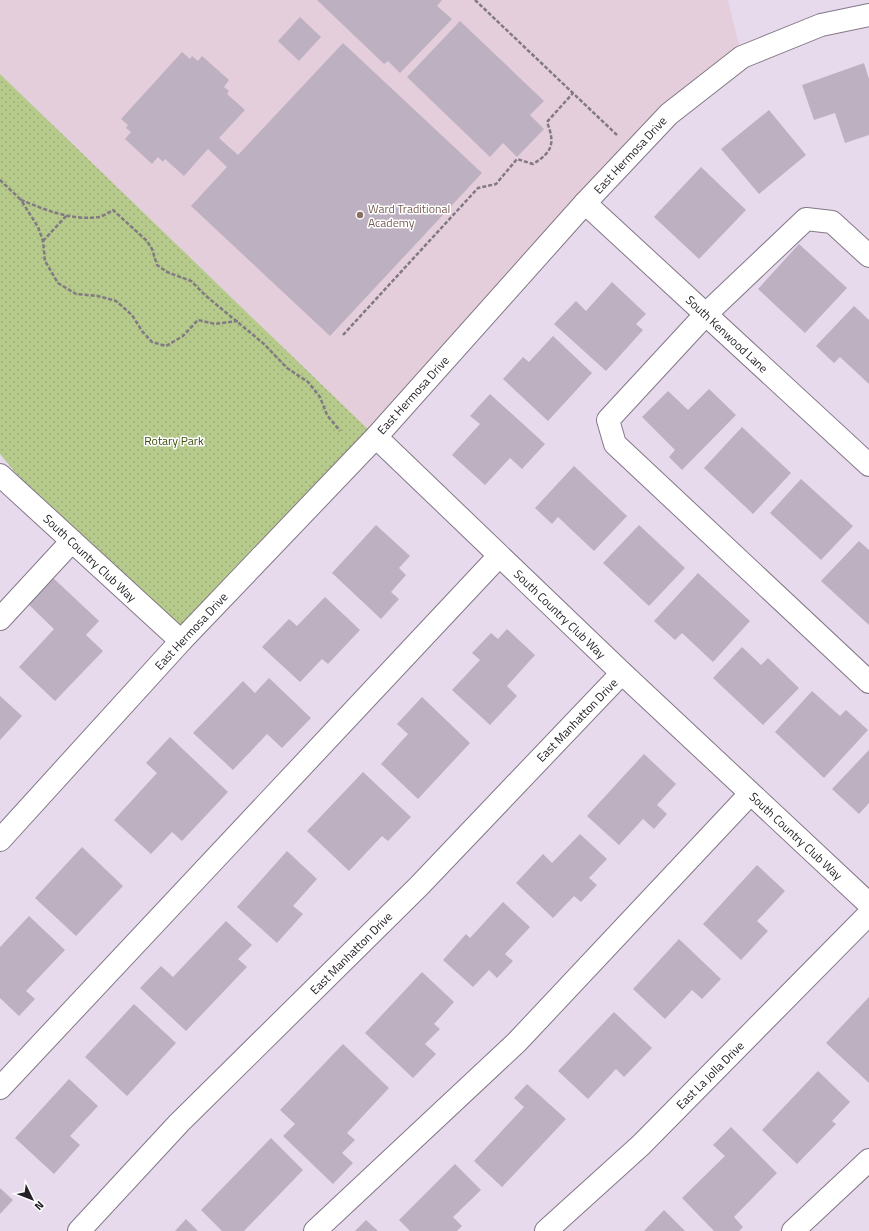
<svg xmlns="http://www.w3.org/2000/svg" width="869" height="1231" viewBox="0 0 869 1231" font-family="'Titillium Web',sans-serif">
<style>
.education{fill:#e5cedb}
.park{fill:url(#park-dots)}
.building{fill:#bdb0c1}
.lines{fill:none;stroke-linecap:round;stroke-linejoin:round}
.minor-casing{stroke:#847888;stroke-width:24}
.path{stroke:#817984;stroke-width:2.5;stroke-dasharray:4 2;stroke-linecap:butt}
.minor{stroke:#fff;stroke-width:22}
.education-dot{fill:#8d6e63;stroke:#fff;stroke-width:1.5}
.labels{text-anchor:middle;dominant-baseline:central;stroke-width:3;stroke-linejoin:round;paint-order:stroke}
.street-label{font-size:12px;fill:#252127;stroke:#fff}
.education-label{font-size:12px;fill:#785e54;stroke:#fff;text-anchor:start}
.park-label{font-size:12px;fill:#3c4d0b;stroke:#fff}
</style>
<defs>
<pattern id="park-dots" width="8" height="8" patternUnits="userSpaceOnUse"><rect width="8" height="8" fill="#b5ca8b"/><path d="M2 2h.1M6 6h.1" fill="none" stroke="#9cad78" stroke-width="1.8" stroke-linecap="round"/></pattern>
</defs>
<rect width="100%" height="100%" fill="#e7daec"/>
<!-- education -->
<polygon class="education" points="0,0 728,0 742,57 669,114 376,437 0,74"/>
<!-- park -->
<polygon class="park" points="0,74 376,437 181,641 72,541 0,454"/>
<!-- building -->
<g class="building">
<polygon points="317,0 442,0 437,6 452,19 400,73 388,61 384,64"/>
<polygon points="300,17 321,37 299,61 278,41"/>
<polygon points="460,21 544,101 530,115 544,129 517,157 503,143 490,157 407,77"/>
<polygon points="343,43 482,173 330,336 191,206 227,167 208,149 184,176 165,159 163,162 158,157 152,164 125,139 131,132 126,128 128,125 121,119 182,52 190,59 192,56 198,61 202,56 229,80 224,87 229,91 227,94 245,110 219,138 238,155"/>
<polygon points="864,63 869,79 869,135 845,143 835,113 814,120 802,85"/>
<polygon points="769,110 806,155 759,194 721,149"/>
<polygon points="701,167 746,210 699,259 654,217"/>
<polygon points="799,244 847,288 805,333 758,289"/>
<polygon points="612,282 646,314 636,324 643,330 606,371 554,324 576,301 586,311"/>
<polygon points="854,306 869,320 869,384 840,357 834,363 816,346"/>
<polygon points="553,336 592,373 548,421 503,379 523,357 529,362"/>
<polygon points="709,389 736,415 682,470 669,457 675,450 642,417 668,391 688,410"/>
<polygon points="490,394 545,444 522,469 510,458 485,485 452,455 480,424 470,416"/>
<polygon points="742,427 791,473 753,514 704,468"/>
<polygon points="574,466 627,516 594,551 558,517 552,524 535,508"/>
<polygon points="801,479 853,526 821,560 770,513"/>
<polygon points="376,525 410,556 399,568 406,575 391,592 399,599 381,619 332,573"/>
<polygon points="639,525 685,568 649,606 603,563"/>
<polygon points="859,541 869,550 869,625 821,581"/>
<polygon points="698,573 750,621 713,662 682,633 675,640 654,621"/>
<polygon points="50,575 99,621 86,635 103,651 55,701 19,667 54,629 25,601"/>
<polygon points="325,597 360,630 328,664 322,659 300,682 262,647 289,619 297,626"/>
<polygon points="507,629 535,655 507,686 517,696 490,725 452,690 480,660 472,653 491,633 498,639"/>
<polygon points="742,647 761,665 768,658 799,688 763,725 713,678"/>
<polygon points="269,678 311,718 282,748 267,734 233,770 193,733 243,681 255,693"/>
<polygon points="812,691 840,716 846,710 868,730 824,778 775,732"/>
<polygon points="0,696 22,716 0,740"/>
<polygon points="422,697 470,743 418,799 381,764 408,734 397,724"/>
<polygon points="170,737 228,792 182,841 172,832 151,854 114,820 157,773 146,763"/>
<polygon points="869,750 869,803 859,814 832,789"/>
<polygon points="644,754 676,784 657,805 667,814 654,829 643,819 619,845 587,816"/>
<polygon points="363,772 411,817 388,841 382,836 349,871 307,831"/>
<polygon points="580,834 607,859 589,878 597,885 581,902 574,896 553,918 516,883 543,854 552,863"/>
<polygon points="82,847 123,886 76,936 35,898"/>
<polygon points="287,851 317,879 293,906 303,914 277,943 237,907"/>
<polygon points="757,865 785,891 757,921 768,931 741,960 703,924"/>
<polygon points="503,902 530,927 505,954 513,961 497,978 489,970 473,987 443,960 466,934 470,938"/>
<polygon points="29,916 65,950 26,991 35,999 19,1016 0,998 0,947"/>
<polygon points="226,921 252,945 238,959 247,967 186,1031 140,988 161,966 173,977"/>
<polygon points="679,939 721,979 702,999 692,990 665,1019 633,989"/>
<polygon points="422,972 454,1002 434,1024 440,1029 425,1044 436,1054 413,1078 365,1033"/>
<polygon points="869,997 869,1083 826,1043"/>
<polygon points="134,1004 176,1043 127,1096 85,1057"/>
<polygon points="614,1012 652,1048 624,1077 616,1069 588,1099 558,1071"/>
<polygon points="343,1044 389,1088 347,1133 355,1140 342,1153 353,1163 333,1184 283,1136 295,1124 280,1110"/>
<polygon points="818,1071 850,1102 832,1121 836,1124 797,1164 762,1130"/>
<polygon points="69,1079 98,1106 70,1136 80,1145 54,1174 15,1138"/>
<polygon points="527,1084 566,1119 502,1187 474,1161 524,1107 514,1098"/>
<polygon points="731,1127 777,1173 734,1217 743,1227 739,1231 714,1231 682,1198 725,1156 713,1145"/>
<polygon points="271,1138 303,1170 244,1231 222,1231 201,1210"/>
<polygon points="455,1164 481,1190 453,1217 462,1226 457,1231 410,1231 399,1220"/>
<polygon points="0,1188 13,1200 0,1214"/>
<polygon points="664,1210 685,1231 644,1231"/>
<polygon points="186,1219 198,1231 175,1231"/>
<polygon points="366,1220 378,1231 355,1231"/>
</g>
<g class="lines">
<!-- minor casing -->
<g class="minor-casing">
<g id="minor">
<polyline points="585,203 869,465"/>
<polyline points="869,256 832,222 806,219 706,314 608,420 615,444 869,682"/>
<polyline points="376,437 622,673 869,904"/>
<polyline points="0,475 181,641"/>
<polyline points="0,619 72,541"/>
<polyline points="0,840 181,641 376,437 585,203 669,114 742,57 821,25 869,15"/>
<polyline points="0,1088 499,556"/>
<polyline points="79,1231 179,1123 419,886 622,673"/>
<polyline points="315,1231 517,1042 750,794"/>
<polyline points="546,1231 641,1145 869,914"/>
<polyline points="793,1231 869,1160"/>
</g>
</g>
<!-- path -->
<g class="path">
<polyline points="475,0 617,135"/>
<polyline points="0,180 21,200"/>
<polyline points="43,241 67,215"/>
<path d="M238,321L215,324L198,320L183,336L166,346L152,342L142,331L132,315L116,301L98,296L76,294L58,283L45,261L43,241L38,227L21,200C46,210 72,221 99,217C104,216 109,212 113,210L147,241L152,249L157,265L167,272L191,281L206,296L264,344L287,368L308,382L320,397L327,415L340,431"/>
<path d="M343,335L478,188L496,184L517,159L533,164C553,152 555,143 547,122L573,93"/>
</g>
<!-- minor -->
<use href="#minor" class="minor"/>
</g>
<!-- markers -->
<circle class="education-dot" cx="360" cy="215" r="4"/>
<g class="labels">
<!-- street labels -->
<g class="street-label">
<text transform="translate(630 155) rotate(-47)">East Hermosa Drive</text>
<text transform="translate(727 334) rotate(43)">South Kenwood Lane</text>
<text transform="translate(413 395) rotate(-48)">East Hermosa Drive</text>
<text transform="translate(90 558) rotate(43)">South Country Club Way</text>
<text transform="translate(560 614) rotate(44)">South Country Club Way</text>
<text transform="translate(191 631) rotate(-47)">East Hermosa Drive</text>
<text transform="translate(577 720) rotate(-46)">East Manhatton Drive</text>
<text transform="translate(796 836) rotate(43)">South Country Club Way</text>
<text transform="translate(351 953) rotate(-45)">East Manhatton Drive</text>
<text transform="translate(710 1075) rotate(-45)">East La Jolla Drive</text>
</g>
<!-- education labels -->
<g class="education-label">
<text x="368" y="208">Ward Traditional<tspan x="368" dy="14">Academy</tspan></text>
</g>
<!-- park labels -->
<g class="park-label">
<text x="174" y="440">Rotary Park</text>
</g>
</g>
<!-- north arrow -->
<g transform="translate(32 1199) rotate(133)" stroke="#ffffff" stroke-width="3" paint-order="stroke">
<path d="M0-3L7 15L0 10L-7 15Z" fill="#252127"/>
<text y="-6" font-size="11" font-weight="bold" text-anchor="middle" fill="#252127">N</text>
</g>
</svg>
